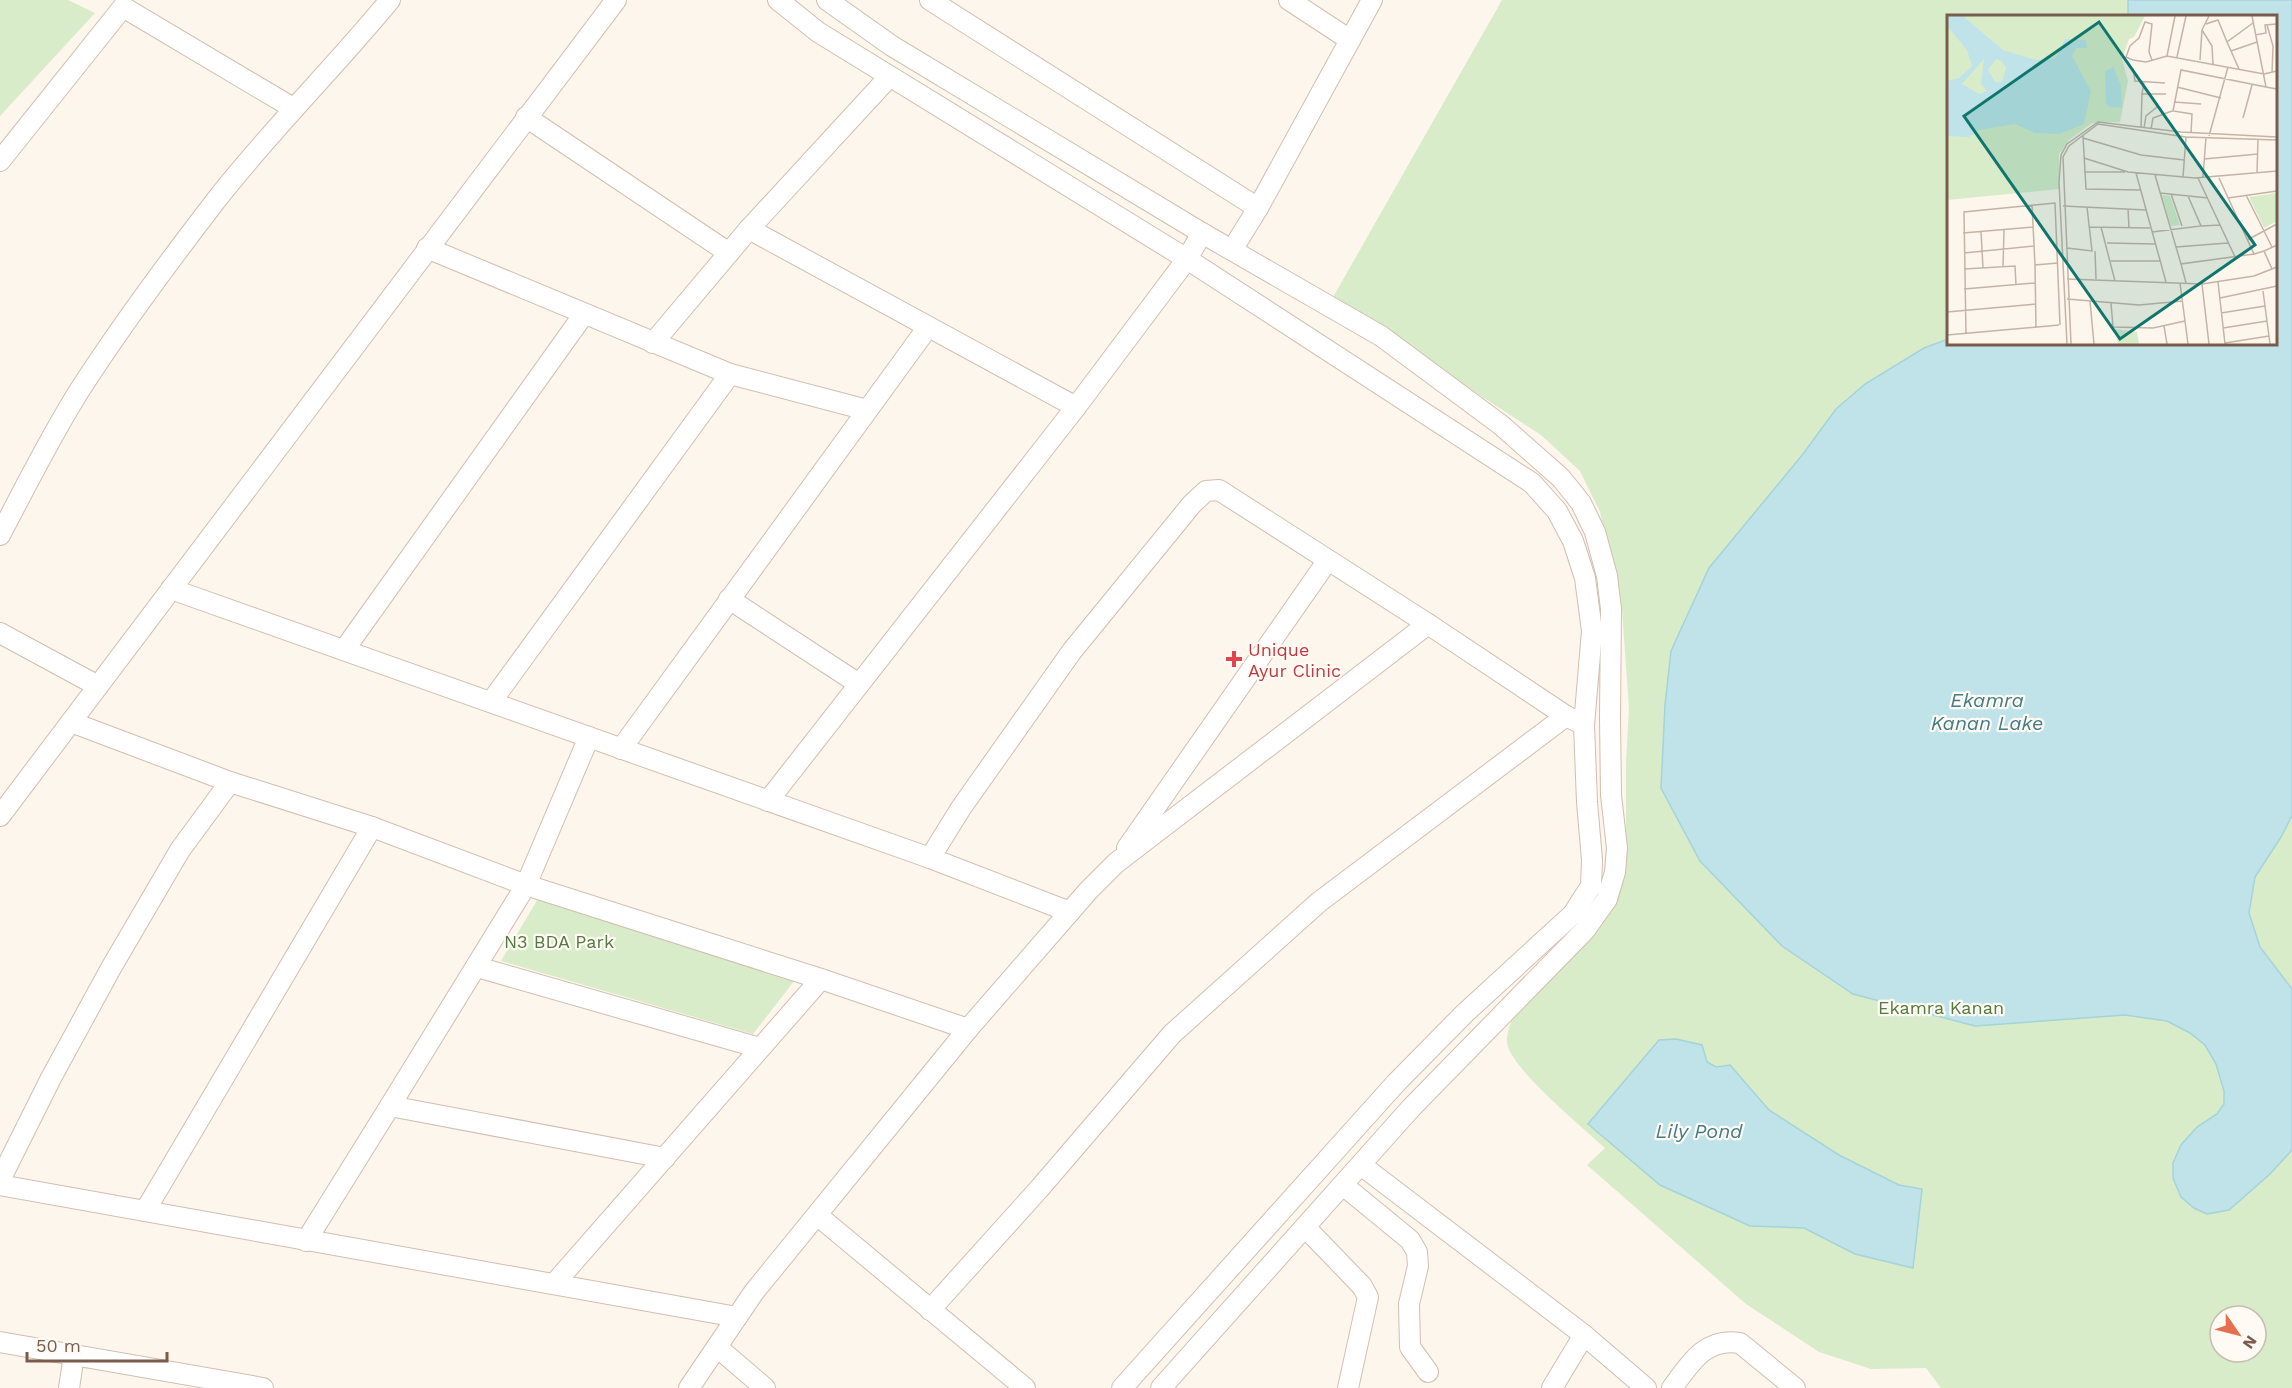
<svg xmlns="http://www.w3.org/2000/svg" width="2292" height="1388" viewBox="0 0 2292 1388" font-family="'Work Sans',sans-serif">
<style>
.green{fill:#d8ecc9;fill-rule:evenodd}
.water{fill:#bfe3e8;stroke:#a5d3da;stroke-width:1.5}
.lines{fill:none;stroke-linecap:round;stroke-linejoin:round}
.minor-casing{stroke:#d1beb0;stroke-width:22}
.minor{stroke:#fff;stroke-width:20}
.health-dot{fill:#e0444e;stroke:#fffaf3;stroke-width:2}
.labels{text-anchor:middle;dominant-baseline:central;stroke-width:4.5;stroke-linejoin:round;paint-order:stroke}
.health-label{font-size:18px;fill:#be3a42;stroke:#fffaf3;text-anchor:start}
.park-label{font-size:18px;fill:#537a41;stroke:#fffaf3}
.water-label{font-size:20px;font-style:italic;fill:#437c86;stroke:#fffaf3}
.inset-road{fill:none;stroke:#c5b3a7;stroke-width:1.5}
.view{fill:#0f766e;fill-opacity:0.15;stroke:#0f766e;stroke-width:3}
.inset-edge{fill:none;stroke:#7a5c4d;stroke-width:3}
</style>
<rect width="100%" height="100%" fill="#fdf6ec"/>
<!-- green -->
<g class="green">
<polygon points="0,0 68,0 95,13 0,116"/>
<path d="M1502,0H2292V1388H1941L1926,1368L1871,1369L1819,1352L1746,1304L1587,1165L1605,1148C1582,1127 1517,1073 1508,1047C1504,1035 1513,1018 1517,1007L1605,895L1626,847V763L1629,708L1622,610L1600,512L1580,471L1541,435L1332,299ZM1948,16H2276V344H1948ZM2220,1316H2256V1352H2220Z"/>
<polygon points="539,897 795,980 753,1034 501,961"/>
</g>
<!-- water -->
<g class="water">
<polygon points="2128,0 2292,0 2292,816 2281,837 2255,877 2249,913 2260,947 2292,989 2292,1150 2270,1174 2229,1210 2207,1214 2194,1208 2181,1197 2173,1178 2173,1163 2181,1145 2197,1127 2217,1114 2224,1104 2224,1091 2216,1064 2205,1045 2190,1033 2167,1021 2125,1015 1975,1026 1853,994 1782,946 1700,861 1661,788 1665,705 1671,651 1709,568 1803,454 1836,409 1865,384 1924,348 1948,339 1948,344 2276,344 2276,16 2128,16"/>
<polygon points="1676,1039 1702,1045 1707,1062 1716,1067 1730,1065 1769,1110 1839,1155 1899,1185 1922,1189 1913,1268 1855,1254 1804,1228 1750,1226 1660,1185 1588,1124 1659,1040"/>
</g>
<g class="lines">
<!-- minor casing -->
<g class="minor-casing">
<g id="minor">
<polyline points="778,0 818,32 1187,259 1532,483 1557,511 1573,541 1585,578 1592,631 1584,725 1587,802 1592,860 1591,886 1573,914 1465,1013 1396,1083 1122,1388"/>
<polyline points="827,0 892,46 1202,233 1381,336 1501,425 1561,478 1581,503 1595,532 1607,576 1611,609 1610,718 1611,795 1617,848 1615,872 1607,899 1585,930 1411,1108 1161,1388"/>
<polyline points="930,0 1258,208 1372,0"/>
<polyline points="1289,0 1350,40"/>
<polyline points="889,77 749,229 1076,407"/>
<polyline points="526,117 729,253"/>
<polyline points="0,161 123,7 293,108"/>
<polyline points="427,248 730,374 867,410"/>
<polyline points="1232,250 1258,208"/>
<polyline points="653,343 749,229"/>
<path d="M0,535C26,486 51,435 81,388C123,323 170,260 217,199C271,130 334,68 390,0"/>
<polyline points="171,589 930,858 1070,912"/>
<polyline points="729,599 859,684"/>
<polyline points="0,633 98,686"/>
<polyline points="344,650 584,314"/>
<polyline points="491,702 730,374"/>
<polyline points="589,737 526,885 390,1106 665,1158"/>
<polyline points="621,749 928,327"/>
<polyline points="230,782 372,827 526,885 821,979 968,1029"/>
<polyline points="768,801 1076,407 1187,259 1202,233"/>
<polyline points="0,816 616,0"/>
<polyline points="1127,848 1328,560"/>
<polyline points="930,858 961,808 1072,651 1192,504 1206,491 1219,490 1428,624 1566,716 1584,725"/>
<polyline points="477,967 760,1048"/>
<polyline points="1361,1165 1584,1335"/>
<polyline points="0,1180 51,1078 111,968 180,850 230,782 71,722"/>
<polyline points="0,1185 737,1317"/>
<polyline points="1343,1185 1410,1240 1417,1252 1418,1266 1409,1304 1410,1347 1428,1372"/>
<polyline points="145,1211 372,827"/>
<polyline points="817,1215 1025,1388"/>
<polyline points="1305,1227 1362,1286 1368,1297 1348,1388"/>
<polyline points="306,1241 390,1106"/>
<polyline points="554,1284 821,979"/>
<polyline points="930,1310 1039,1189 1172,1034 1319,902 1566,716"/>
<polyline points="0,1342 263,1388"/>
<polyline points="717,1347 765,1388"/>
<polyline points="69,1388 74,1355"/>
<polyline points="689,1388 754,1292 968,1029 1088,891 1116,863 1428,624"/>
<polyline points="1552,1388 1584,1335 1646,1388"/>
<path d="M1672,1388C1690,1364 1705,1337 1740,1343L1795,1388"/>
</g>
</g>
<!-- minor -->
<use href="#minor" class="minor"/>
</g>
<!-- markers -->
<path class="health-dot" d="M1231 650h6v6h6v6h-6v6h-6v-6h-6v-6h6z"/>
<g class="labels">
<!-- health labels -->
<g class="health-label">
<text x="1248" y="649">Unique<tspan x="1248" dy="21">Ayur Clinic</tspan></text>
</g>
<!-- park labels -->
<g class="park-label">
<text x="559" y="941">N3 BDA Park</text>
<text x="1941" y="1007">Ekamra Kanan</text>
</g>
<!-- water labels -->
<g class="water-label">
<text x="1987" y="700">Ekamra<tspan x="1987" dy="23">Kanan Lake</tspan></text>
<text x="1699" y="1131">Lily Pond</text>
</g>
</g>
<!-- overview -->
<g transform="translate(1947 15)">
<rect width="330" height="330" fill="#fdf6ec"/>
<path d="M0,1H198L187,22L182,24L175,44L181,66L173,107L145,108L122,125L112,139V174L0,185ZM330,178V206L317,213L302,182ZM215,180L223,181L233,210L224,211ZM168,314L190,317L192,329H171Z" fill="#d8ecc9"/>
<path d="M0,1H16L56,35L89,45L109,43L118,24L139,25L140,33H129L125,41L144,76L137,109L112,119L88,118L68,109L32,115L22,122L0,121V66L12,63L25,51L20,35L0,11ZM37,44L34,69L40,76L32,79L15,69ZM49,44L55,46L59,53L55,67H48L41,55ZM167,52L174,71L175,93L162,92L159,88L158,56Z" fill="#bfe3e8" fill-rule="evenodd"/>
<path class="inset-road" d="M305,1L319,72L330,74M259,9L271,5L280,27M320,10L326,31L325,58M255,15L265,31L266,49M308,20L319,18L318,10L330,9M284,36L310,27M220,41L228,1M230,42L239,1M205,45L202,37L205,9L198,7L192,23L183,31L179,42L186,45L199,47L220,41L317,59L330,56M253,45L255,15L262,1M186,53L188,66L218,68M292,54L280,27L306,8M197,67L195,79H219M230,72L274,83M227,87L254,89M296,103L305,70M194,113L195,79M197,113L199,101L210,92M204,114L206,103L225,96M244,118L245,99L226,96L234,55L319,72M136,121L139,174L194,175M262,121L281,52M136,123L194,140L237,145M137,143L181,157L248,163L330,156M257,144L311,139M137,157H178M189,158L219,267M310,158L311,124M208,160L234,249M236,162L239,122M256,162L259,122M251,163L289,244M272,163L307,239L317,236M213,178L261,183M224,179L235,211M299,180L325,232M281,183L330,176M85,190L88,250M116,191L199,195M181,194L182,213M254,211L273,210M142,212L203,213M154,212L168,266M34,216L36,253M205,217L254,211L241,181M16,218L86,212M300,225L330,209M160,228L208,229M229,232L281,228M120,233L145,236L140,192M148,236L149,264M17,238L87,231M164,246H213M56,252L57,215M17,254L68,251L69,270M325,254L317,236L330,230M120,264L255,269L307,261L330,252M271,267L278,329M233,268L241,329M239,268L234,249L307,239M255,269L262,329M17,274L88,268M316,276L323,329M273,283L330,271M120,284L192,290L236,286M143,286L147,329M164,288L166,312L206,313L238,306M0,297L89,289M274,298L318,291M217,311L220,329M89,312L88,250L111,248M276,313L320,306M19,319L17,197L108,188L113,310M0,320L112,310M278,328L322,321M120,329L112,167L114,140L120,129L151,107L234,117L330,122M124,329L116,142L122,131L151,109L239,122L330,125"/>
<path class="view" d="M152,7L308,230L173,324L17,101Z"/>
<rect width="330" height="330" class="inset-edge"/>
</g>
<!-- north arrow -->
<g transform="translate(2238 1334) rotate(125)"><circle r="28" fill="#fffaf3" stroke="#cabbb1" stroke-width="1.5"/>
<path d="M0-4.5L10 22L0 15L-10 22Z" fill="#e76f51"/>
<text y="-9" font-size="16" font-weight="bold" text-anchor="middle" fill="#7a5c4d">N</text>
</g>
<!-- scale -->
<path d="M27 1352v9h140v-9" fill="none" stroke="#7a5c4d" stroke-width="3"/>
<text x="36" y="1352" font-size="18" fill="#7a5c4d" stroke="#fffaf3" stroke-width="4.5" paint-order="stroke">50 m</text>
</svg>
